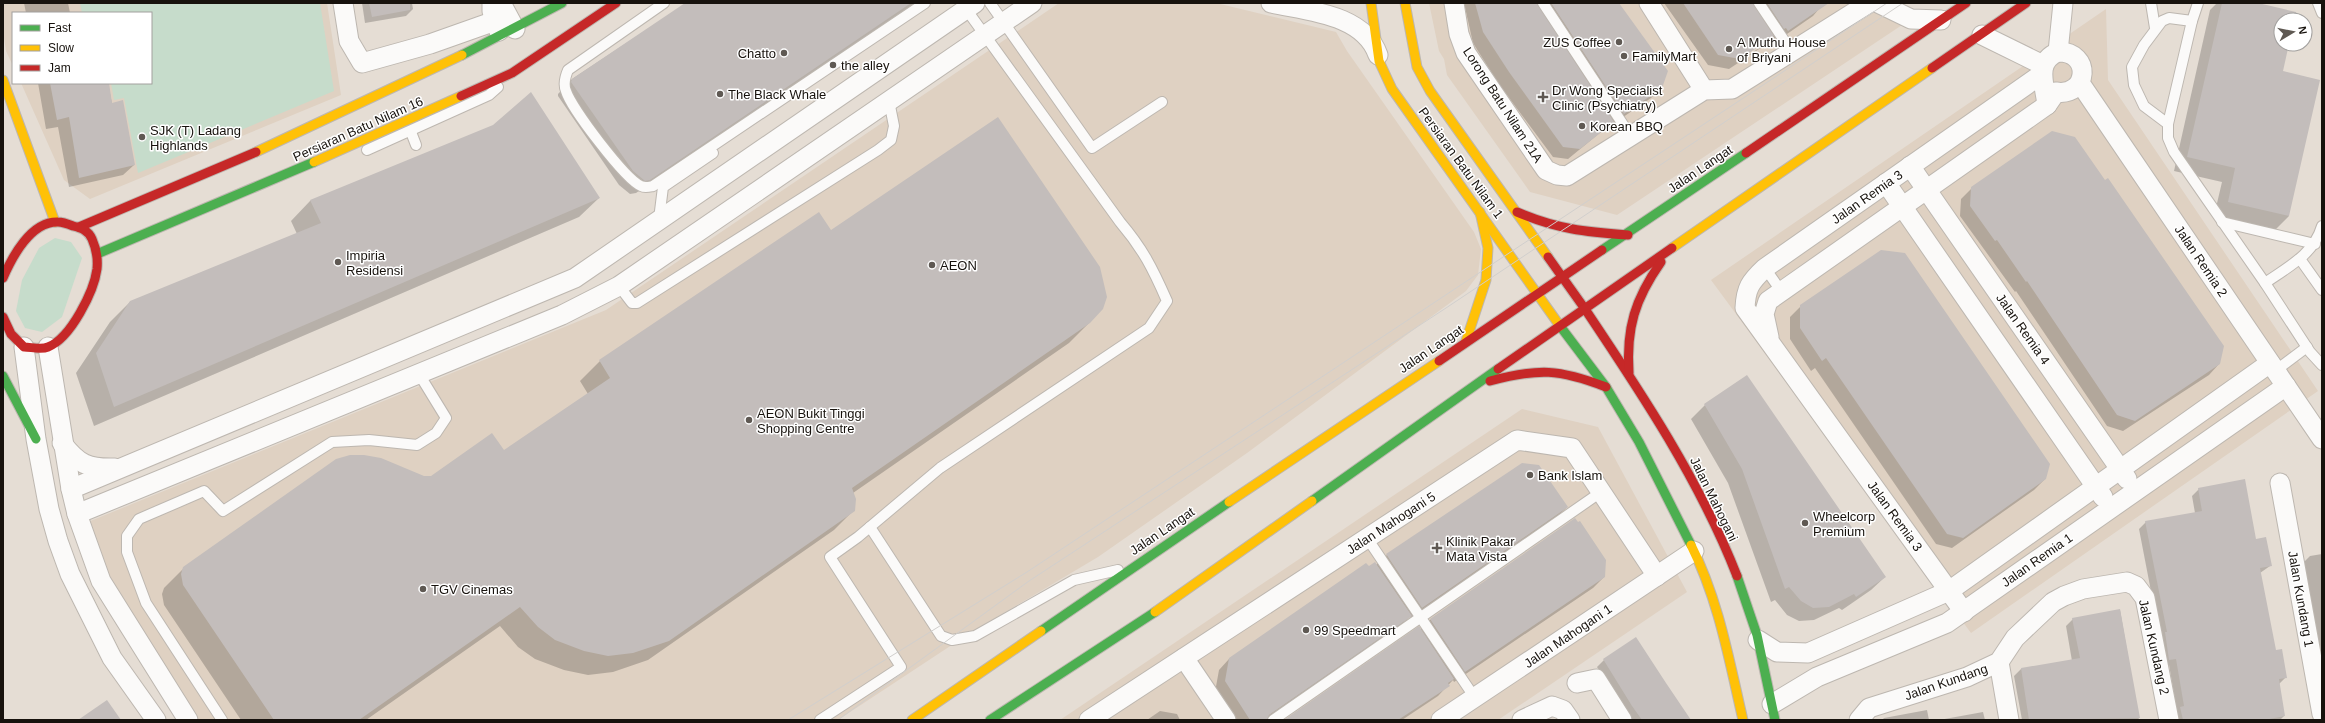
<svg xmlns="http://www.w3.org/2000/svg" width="2325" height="723" viewBox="0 0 2325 723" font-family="Helvetica,sans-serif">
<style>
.built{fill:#dfd1c2}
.green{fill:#c6dccb}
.shadow{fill:#0003;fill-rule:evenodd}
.building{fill:#c3bdbb}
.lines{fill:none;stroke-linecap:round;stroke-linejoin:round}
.lane-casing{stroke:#bdb7b0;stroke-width:12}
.street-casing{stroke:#bdb7b0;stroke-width:21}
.fast-casing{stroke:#bdb7b0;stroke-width:11}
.slow-casing{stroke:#bdb7b0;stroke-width:11}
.jam-casing{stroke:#bdb7b0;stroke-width:11}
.lane{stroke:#fbfaf9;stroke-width:10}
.street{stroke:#fbfaf9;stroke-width:19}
.fast{stroke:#4caf50;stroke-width:9}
.slow{stroke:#ffc107;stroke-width:9}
.jam{stroke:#c62828;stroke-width:9}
.tram{stroke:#d1cfcd;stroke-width:1}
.poi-dot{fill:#5f5953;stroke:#fff;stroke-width:1.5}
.labels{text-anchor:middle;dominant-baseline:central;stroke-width:3;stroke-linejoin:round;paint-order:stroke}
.poi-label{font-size:13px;fill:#17120d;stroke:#fff;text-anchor:start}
.street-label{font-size:13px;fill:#17120d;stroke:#fff}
</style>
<rect width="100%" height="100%" fill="#e5ddd4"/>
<!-- built -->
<g class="built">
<polygon points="3,3 327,3 341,95 90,199 64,180 21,83 151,83 151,13 13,13 13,66 6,51 3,31"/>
<polygon points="1059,3 1216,3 1336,32 1347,51 1474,232 1481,249 1478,275 1466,291 1247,453 1098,557 970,633 838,720 195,720 114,590 88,522 606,310"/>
<polygon points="1429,3 1892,3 1905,23 1617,215 1530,192 1447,75 1444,59 1439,51"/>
<polygon points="2106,9 2108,80 2318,391 1971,633 1711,280"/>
<polygon points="1522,409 1598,427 1687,592 1498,720 1060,720"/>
</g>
<!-- green -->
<g class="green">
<polygon points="80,3 320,3 334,91 138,173 124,98 114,100 111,83 151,83 151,13 82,13"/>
<polygon points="55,238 71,242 82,258 62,317 42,332 25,328 16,311 22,280 39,248"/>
</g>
<!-- shadow -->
<g class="shadow">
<polygon points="24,3 68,3 70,13 26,13"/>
<polygon points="362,3 412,3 413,9 406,16 365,23"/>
<polygon points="687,3 915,3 636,193 630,194 619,185 558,96 558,94 572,79"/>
<polygon points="1464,3 1617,3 1662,87 1651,98 1613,124 1612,123 1568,159 1553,157 1498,83 1473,43"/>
<path d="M1664,3H1824L1813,16L1777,41L1772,37L1762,47L1729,69L1708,65ZM1762,43V46L1737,63L1736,61Z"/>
<polygon points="2217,3 2254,3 2294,20 2281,20 2281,44 2288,44 2282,72 2289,216 2275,230 2214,216 2222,182 2174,171 2210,10"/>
<polygon points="38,83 108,83 112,104 134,165 123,175 69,187 58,127 46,129"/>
<polygon points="494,126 599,198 579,217 94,426 76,373 110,322 130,302 297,234 291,221 310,201"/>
<polygon points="1972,188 2219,364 2209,375 2123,431 2107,426 2016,291 2015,292 1960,216 1961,199"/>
<polygon points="818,214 830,231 1099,267 1106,297 1089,323 1069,343 853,493 854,510 834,530 648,660 613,672 588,675 564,670 535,659 518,647 500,626 366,720 241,720 164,605 162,594 164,588 184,568 424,477 431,477 504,451 588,394 580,381 600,361"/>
<polygon points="1801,306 2045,479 2034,490 1952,548 1936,544 1815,368 1811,371 1790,339 1790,317"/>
<polygon points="1705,405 1885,577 1871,590 1842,610 1839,608 1814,620 1799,621 1787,615 1775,600 1771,602 1728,483 1691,419"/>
<polygon points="1522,464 1567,507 1556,518 1411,618 1410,616 1400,626 1266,720 1233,720 1215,692 1219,670 1229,659 1368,568 1376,565 1387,555"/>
<polygon points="2199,489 2255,540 2270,566 2260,573 2275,651 2286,677 2279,684 2284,716 2280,720 2175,720 2174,715 2177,711 2169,665 2163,666 2160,638 2139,529 2146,522 2195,513 2192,496"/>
<polygon points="1575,519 1604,577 1593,588 1454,682 1453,680 1438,696 1402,720 1286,720 1420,630 1430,620"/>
<polygon points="2322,554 2322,688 2303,563 2310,556"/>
<polygon points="2120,610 2139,720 2022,720 2014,676 2021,669 2072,661 2066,626 2073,619"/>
<polygon points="1604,660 1684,720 1631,720 1597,667"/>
<polygon points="1927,710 1929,720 1882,720 1884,718"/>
<polygon points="1160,711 1177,714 1180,720 1147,720"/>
<polygon points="1983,712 1985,720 1939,720"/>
</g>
<!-- building -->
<g class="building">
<polygon points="369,3 410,3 410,10 372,17"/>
<polygon points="685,3 911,3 650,180 645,181 633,171 571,82 572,79"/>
<polygon points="1475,3 1537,3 1614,122 1580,149 1563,147 1509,72 1483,32"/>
<polygon points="1551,3 1619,3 1668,71 1662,88 1624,114"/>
<polygon points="1683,3 1753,3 1774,36 1740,59 1718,55"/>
<polygon points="1767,3 1829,3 1788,31 1786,28 1784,29"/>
<polygon points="2222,3 2258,3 2296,12 2295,20 2281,20 2281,44 2289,44 2283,71 2320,80 2289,216 2228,202 2235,168 2187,157"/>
<polygon points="50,83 109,83 112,103 123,100 135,165 79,178 69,117 57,120"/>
<polygon points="531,92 600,198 114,407 96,353 130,301 321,223 310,200 493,125"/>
<polygon points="998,117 1100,267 1107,297 1103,309 1090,323 852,488 856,499 855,511 669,641 633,653 608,656 584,651 555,640 538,627 520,607 359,720 274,720 183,585 181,574 183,567 336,459 350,455 364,455 381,458 424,476 431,476 492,433 504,450 610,378 599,360 819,212 831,230"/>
<polygon points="2052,131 2075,137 2105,180 2108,178 2224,346 2220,364 2135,421 2117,415 2027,281 2026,282 1997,240 1995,241 1970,206 1971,187"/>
<polygon points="1881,250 1905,253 2050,464 2046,479 1963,538 1947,534 1826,358 1822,361 1800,328 1800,305"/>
<polygon points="1747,375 1886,577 1856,597 1854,594 1829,607 1813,608 1801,601 1789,587 1785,589 1742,469 1704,404"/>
<polygon points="1522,463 1539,465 1568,507 1422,608 1386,554"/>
<polygon points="2245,479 2256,539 2266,537 2272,566 2260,568 2276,650 2282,649 2287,678 2279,679 2285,716 2264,720 2183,720 2180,707 2184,706 2176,659 2169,660 2165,632 2167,632 2145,521 2202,511 2198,488"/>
<polygon points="1575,518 1578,522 1580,521 1606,560 1605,577 1465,672 1430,619"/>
<polygon points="1375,562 1412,616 1269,715 1267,720 1250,720 1225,681 1229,658 1366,563 1369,566"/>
<polygon points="2120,609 2140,718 2029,720 2021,668 2080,658 2072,618"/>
<polygon points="1419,626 1454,679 1448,683 1450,686 1398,720 1284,720"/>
<polygon points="1636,637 1666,683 1691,720 1642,720 1632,706 1603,659"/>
<polygon points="107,700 121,720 78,720"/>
</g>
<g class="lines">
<!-- lane casing -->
<g class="lane-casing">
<g id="lane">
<path d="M664,3L568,70C565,77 563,84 566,91C571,108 625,179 641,186C645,188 648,187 653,186L925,3"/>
<polyline points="990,3 1092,148 1162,102"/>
<polyline points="1543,3 1630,135"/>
<polyline points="1759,3 1792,52"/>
<polyline points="2151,3 2155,28"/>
<polyline points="2198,3 2192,21 2168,124 2168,138 2174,152 2265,283 2310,352 2322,365"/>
<polyline points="2318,3 2322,13"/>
<polyline points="2168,124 2144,106 2134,85 2132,67 2144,45 2162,21 2169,18 2192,21"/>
<polyline points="411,132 416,145"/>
<polyline points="367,150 489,95 498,87"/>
<polyline points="659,219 663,187 713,153"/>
<polyline points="2222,222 2315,244"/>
<polyline points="2300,259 2322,290"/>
<polyline points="1765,268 1781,291"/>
<path d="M2265,283C2288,267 2314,254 2322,226"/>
<polyline points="619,286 632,303 637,303 878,150 891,140 894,126 889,101"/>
<polyline points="2275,371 2307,347"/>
<polyline points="870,527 941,636 952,640 975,636 1074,580 1118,570"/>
<polyline points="1367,538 1475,698"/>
<polyline points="222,720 146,603 127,552 127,536 139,519 204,491 223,511 332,442 369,440 417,445 436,433 446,418 419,374"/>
<path d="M820,720L901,667L830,557L858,537L940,468L1149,328L1167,301C1153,269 1143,249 1120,222L966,9"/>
<polyline points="1273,720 1601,492"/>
</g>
</g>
<!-- street casing -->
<g class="street-casing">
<g id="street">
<polyline points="343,3 349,41 362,63 430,44 495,21"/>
<polyline points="492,3 492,11 499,31"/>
<polyline points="501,3 515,29"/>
<path d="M1271,3C1307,11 1364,14 1378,55"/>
<polyline points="1454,3 1459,34 1466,53 1546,170 1557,175 1567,176 1704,90 1732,89 1869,3"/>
<polyline points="1649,3 1704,90"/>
<polyline points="1878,3 1911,19 1941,20"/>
<polyline points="1982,35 2043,65"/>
<path d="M2058,52C2092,51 2089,97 2056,92L2047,105C2045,85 2034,62 2058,52Z"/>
<polyline points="2058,52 2063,3"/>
<polyline points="2080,83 2322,439"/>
<polyline points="1910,166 2127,479"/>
<polyline points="1886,183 2103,497"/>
<polyline points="1769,337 1764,314 1768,301 2047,105"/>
<polyline points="24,347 36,439 49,509 58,541 70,574 112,658 156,720"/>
<polyline points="48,347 71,489 77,514 101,581 188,720"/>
<path d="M62,443C78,464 88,469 115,468"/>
<polyline points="2280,483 2322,714"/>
<polyline points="71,489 575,278 975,3"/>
<polyline points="77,514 562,315 619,286 1032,3"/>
<path d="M1964,612L1745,308C1746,288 1750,282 1765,268L2042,74"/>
<polyline points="1758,640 1777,652 1808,653 1949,591 2270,363"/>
<polyline points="1184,658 1226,720"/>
<polyline points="1999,662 2009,720"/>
<polyline points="1577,683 1596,679 1622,720"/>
<polyline points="1772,704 1817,677 1947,623 2286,386"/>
<polyline points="1089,720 1517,440 1572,448 1657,576"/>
<polyline points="1441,720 1694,551"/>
<polyline points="1522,720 1552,706 1563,710 1570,720"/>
<polyline points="1859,720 1869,708 1967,677 1999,662 2015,638 2053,602 2064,596 2083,589 2127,582 2136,586 2145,598 2169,720"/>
</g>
</g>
<!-- fast casing -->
<g class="fast-casing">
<g id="fast">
<polyline points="462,55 562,3"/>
<polyline points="1602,250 1746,153"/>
<polyline points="97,254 314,162"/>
<polyline points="1560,326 1606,387 1639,442 1691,545"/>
<polyline points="3,376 36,439"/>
<polyline points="1312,501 1498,369"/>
<polyline points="1737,576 1757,635 1775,720"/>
<polyline points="1041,631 1229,502"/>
<polyline points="990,720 1155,612"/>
</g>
</g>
<!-- slow casing -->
<g class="slow-casing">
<g id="slow">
<polyline points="1371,3 1379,61 1392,89 1560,326"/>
<polyline points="1405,3 1417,67 1430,91 1548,257"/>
<polyline points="3,80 55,222"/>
<polyline points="256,152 462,55"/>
<polyline points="314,162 461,96"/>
<polyline points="1672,248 1932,68"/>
<polyline points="1466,341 1486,280 1488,248 1480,212"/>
<polyline points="1229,502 1439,361"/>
<path d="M1691,545C1719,601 1729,660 1743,720"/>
<polyline points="1155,612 1312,501"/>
<polyline points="912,720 1041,631"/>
</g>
</g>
<!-- jam casing -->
<g class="jam-casing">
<g id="jam">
<polyline points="1932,68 2026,3"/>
<polyline points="461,96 512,73 616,3"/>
<polyline points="1746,153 1966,3"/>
<path d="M1517,212C1557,229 1585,232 1628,235"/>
<polyline points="79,227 256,152"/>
<polyline points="1548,257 1585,309"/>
<path d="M3,278C12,257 31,221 58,222C63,222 68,224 73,226C81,228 88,230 92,239C96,248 98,259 97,269C94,291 71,338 48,347C41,350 31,347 24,347L11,334L3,317"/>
<path d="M1585,309C1642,394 1700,481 1737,576"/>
<polyline points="1439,361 1602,250"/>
<polyline points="1498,369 1672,248"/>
<path d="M1629,373C1626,328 1635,299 1661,262"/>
<path d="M1490,381C1539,368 1559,369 1606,387"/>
</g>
</g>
<!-- lane -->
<use href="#lane" class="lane"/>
<!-- street -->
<use href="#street" class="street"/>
<!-- fast -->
<use href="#fast" class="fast"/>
<!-- slow -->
<use href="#slow" class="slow"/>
<!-- jam -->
<use href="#jam" class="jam"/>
<!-- tram -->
<g class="tram">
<polyline points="788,720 1027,572 1887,3"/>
<polyline points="838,720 1029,581 1446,308 1903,3"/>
</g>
</g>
<!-- markers -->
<g class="poi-dot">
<circle cx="1619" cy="42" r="4"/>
<circle cx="1729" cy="49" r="4"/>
<circle cx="784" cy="53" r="4"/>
<circle cx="1624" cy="56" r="4"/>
<circle cx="833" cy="65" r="4"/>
<circle cx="720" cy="94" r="4"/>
<path d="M1541 91h4v4h4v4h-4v4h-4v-4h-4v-4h4z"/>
<circle cx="1582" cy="126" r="4"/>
<circle cx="142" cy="137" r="4"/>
<circle cx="338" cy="262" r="4"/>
<circle cx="932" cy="265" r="4"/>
<circle cx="749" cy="420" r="4"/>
<circle cx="1530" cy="475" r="4"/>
<circle cx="1805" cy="523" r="4"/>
<path d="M1435 542h4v4h4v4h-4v4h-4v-4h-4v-4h4z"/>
<circle cx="423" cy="589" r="4"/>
<circle cx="1306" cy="630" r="4"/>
</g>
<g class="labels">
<!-- poi labels -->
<g class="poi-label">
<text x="1611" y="42" text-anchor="end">ZUS Coffee</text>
<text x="1737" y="42">A Muthu House<tspan x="1737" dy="15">of Briyani</tspan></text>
<text x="776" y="53" text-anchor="end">Chatto</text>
<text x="1632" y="56">FamilyMart</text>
<text x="841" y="65">the alley</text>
<text x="1552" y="90">Dr Wong Specialist<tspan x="1552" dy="15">Clinic (Psychiatry)</tspan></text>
<text x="728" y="94">The Black Whale</text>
<text x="1590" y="126">Korean BBQ</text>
<text x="150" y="130">SJK (T) Ladang<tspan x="150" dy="15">Highlands</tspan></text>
<text x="346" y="255">Impiria<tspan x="346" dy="15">Residensi</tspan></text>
<text x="940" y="265">AEON</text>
<text x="757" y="413">AEON Bukit Tinggi<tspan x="757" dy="15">Shopping Centre</tspan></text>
<text x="1538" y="475">Bank Islam</text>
<text x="1813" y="516">Wheelcorp<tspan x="1813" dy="15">Premium</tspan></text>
<text x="1446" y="541">Klinik Pakar<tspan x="1446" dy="15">Mata Vista</tspan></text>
<text x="431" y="589">TGV Cinemas</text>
<text x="1314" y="630">99 Speedmart</text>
</g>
<!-- street labels -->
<g class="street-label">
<text transform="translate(1503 105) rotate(57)">Lorong Batu Nilam 21A</text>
<text transform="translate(358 129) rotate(-24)">Persiaran Batu Nilam 16</text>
<text transform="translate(1461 163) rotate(54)">Persiaran Batu Nilam 1</text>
<text transform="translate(1700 169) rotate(-34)">Jalan Langat</text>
<text transform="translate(1867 197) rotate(-35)">Jalan Remia 3</text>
<text transform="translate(2201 261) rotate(56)">Jalan Remia 2</text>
<text transform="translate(2023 329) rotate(55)">Jalan Remia 4</text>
<text transform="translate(1431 349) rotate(-34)">Jalan Langat</text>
<text transform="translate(1714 499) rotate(64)">Jalan Mahogani</text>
<text transform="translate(1895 516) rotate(54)">Jalan Remia 3</text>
<text transform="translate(1391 523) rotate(-33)">Jalan Mahogani 5</text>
<text transform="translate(1162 531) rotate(-34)">Jalan Langat</text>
<text transform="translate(2037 560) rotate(-35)">Jalan Remia 1</text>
<text transform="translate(2301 599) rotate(80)">Jalan Kundang 1</text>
<text transform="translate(1568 636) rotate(-34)">Jalan Mahogani 1</text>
<text transform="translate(2154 647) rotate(77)">Jalan Kundang 2</text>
<text transform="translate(1946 682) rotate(-19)">Jalan Kundang</text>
</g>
</g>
<!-- border -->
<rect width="2325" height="723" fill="none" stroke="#17120d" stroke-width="8"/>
<!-- legend -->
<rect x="12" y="12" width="140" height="72" fill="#ffffff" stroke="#a2a09e"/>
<rect x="20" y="25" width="20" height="6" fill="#4caf50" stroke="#a2a09e"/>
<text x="48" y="32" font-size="12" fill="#17120d">Fast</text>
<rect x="20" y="45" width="20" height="6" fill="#ffc107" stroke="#a2a09e"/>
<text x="48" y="52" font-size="12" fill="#17120d">Slow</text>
<rect x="20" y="65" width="20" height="6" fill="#c62828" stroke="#a2a09e"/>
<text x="48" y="72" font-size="12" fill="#17120d">Jam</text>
<!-- north arrow -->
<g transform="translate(2293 32) rotate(80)"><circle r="19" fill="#ffffff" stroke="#a2a09e"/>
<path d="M0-3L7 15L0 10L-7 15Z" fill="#5f5953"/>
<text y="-6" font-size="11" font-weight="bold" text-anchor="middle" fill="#17120d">N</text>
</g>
</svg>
